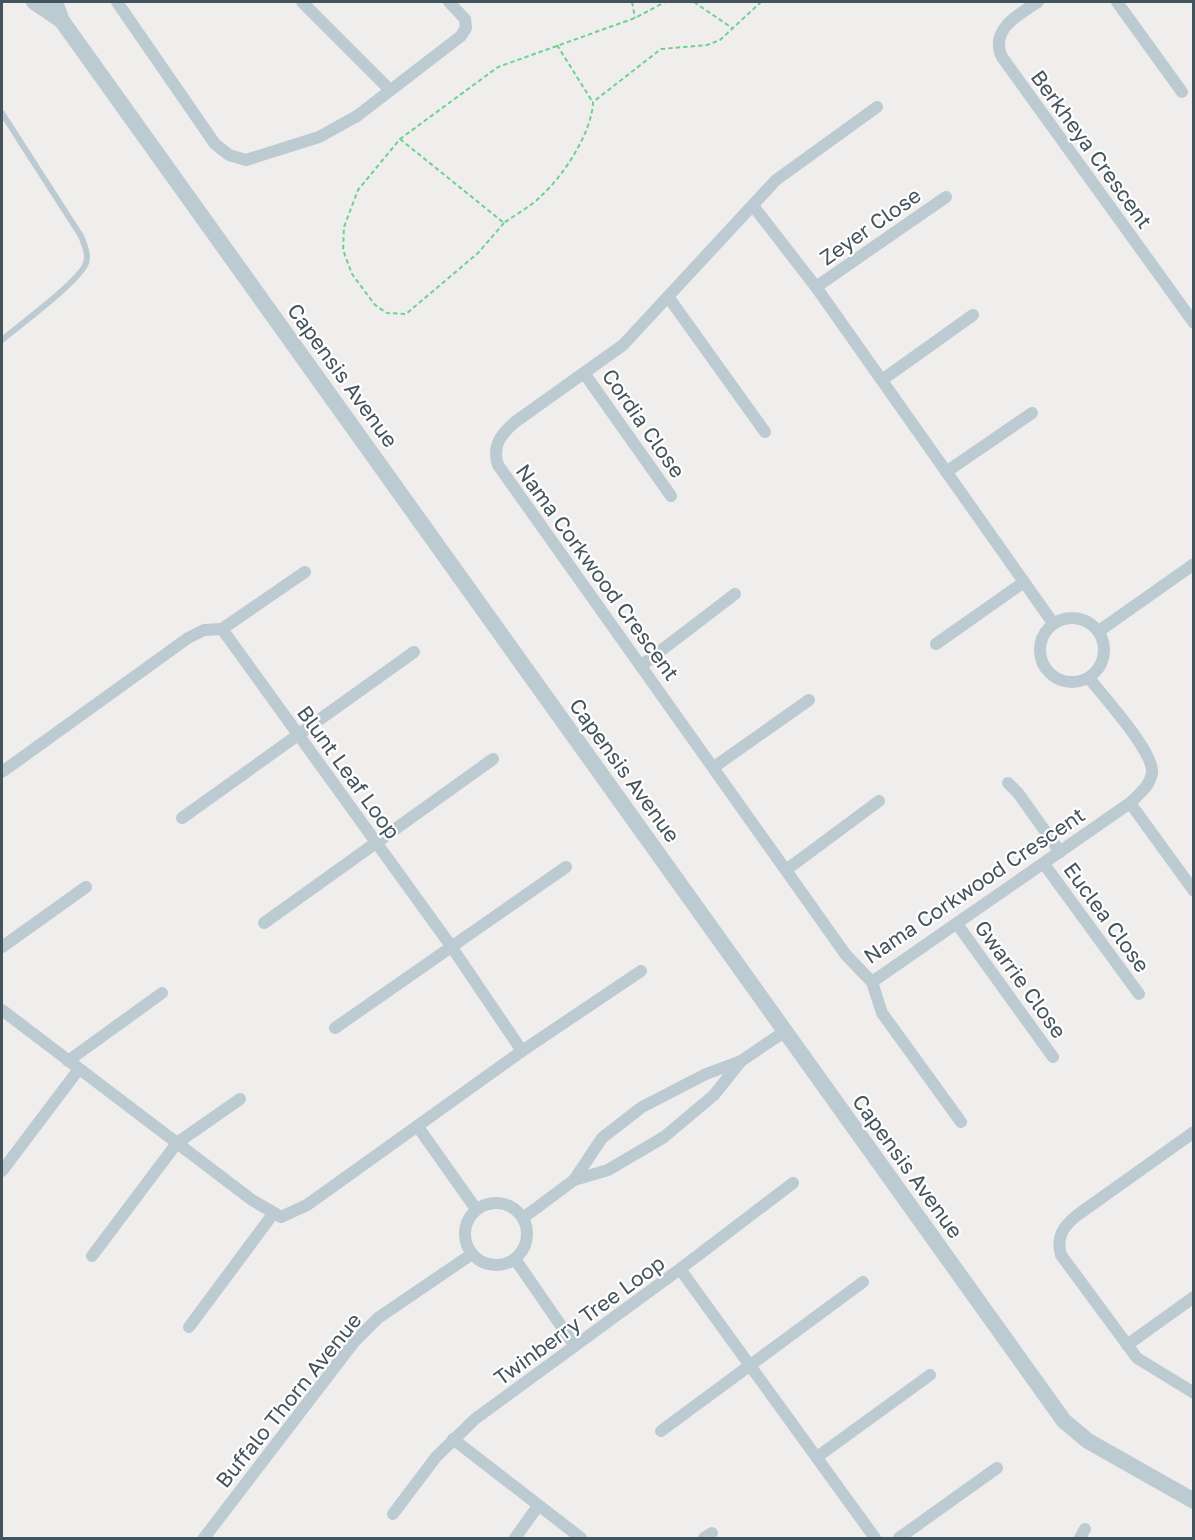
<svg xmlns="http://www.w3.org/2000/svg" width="1195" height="1540" viewBox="0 0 1195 1540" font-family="'Golos Text',sans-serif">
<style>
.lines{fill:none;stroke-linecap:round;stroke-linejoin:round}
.path{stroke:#6dd290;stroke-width:2;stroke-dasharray:4.5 3;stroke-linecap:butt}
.service{stroke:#bccbd1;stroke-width:6}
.minor{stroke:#bccbd1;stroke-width:12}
.tertiary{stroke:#bccbd1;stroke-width:16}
.labels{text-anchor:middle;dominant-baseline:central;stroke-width:4.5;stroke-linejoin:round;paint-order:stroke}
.street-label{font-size:21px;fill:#44545c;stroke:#fff}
</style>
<rect width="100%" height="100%" fill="#f0eded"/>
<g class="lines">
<!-- path -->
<g class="path">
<polyline points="632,2 635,18"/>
<polyline points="694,2 732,28"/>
<polyline points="557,45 592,101"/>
<path d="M400,139L504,223C516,214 532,206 542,195C564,175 592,132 593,102L661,49L707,45L720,40L761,2"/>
<polyline points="504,223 478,253 406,314 387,313 375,305 352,274 343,250 344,227 358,190 400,139 498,67 635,18 665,2"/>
</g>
<!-- service -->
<path class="service" d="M2,113L81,236C84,244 89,254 86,263C81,280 18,326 2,340"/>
<!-- minor -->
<g class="minor">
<polyline points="117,2 215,144 229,155 246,160 319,137 357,116 461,36 466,28 465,19 449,2"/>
<polyline points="302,2 390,90"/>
<path d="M1038,2C1019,14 989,30 1002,57L1194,323"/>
<polyline points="1117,2 1182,92"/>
<polyline points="754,207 816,287 1053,623"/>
<polyline points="816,287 946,197"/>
<polyline points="669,298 765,432"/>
<polyline points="584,373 671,496"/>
<polyline points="882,380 973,315"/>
<polyline points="946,472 1032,413"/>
<circle cx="1072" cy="650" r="32"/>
<polyline points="222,629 451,946 522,1051"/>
<polyline points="222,629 305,572"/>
<polyline points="1099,631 1194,564"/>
<polyline points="936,644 1024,582"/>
<polyline points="642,665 735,594"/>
<polyline points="714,767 809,700"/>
<polyline points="2,772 188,638 204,630 222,629"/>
<polyline points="1008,783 1018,793 1060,852"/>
<polyline points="1130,803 1194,891"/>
<polyline points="182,818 414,652"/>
<polyline points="1044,864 1139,994"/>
<polyline points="786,870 879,801"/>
<polyline points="264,923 493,759"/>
<polyline points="957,924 1053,1057"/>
<polyline points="2,947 86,887"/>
<path d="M872,982L846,955L498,465C492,446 500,435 515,422L623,345L776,180L877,107"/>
<path d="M872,982L1130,803C1139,794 1150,786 1152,773C1155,753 1103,696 1089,678"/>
<polyline points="872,982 882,1013 961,1122"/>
<polyline points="2,1010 252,1200 281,1217 307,1205 522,1051 641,971"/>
<polyline points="335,1028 566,867"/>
<polyline points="68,1061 162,993"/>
<polyline points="418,1127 476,1209"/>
<path d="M1194,1132L1076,1216C1063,1227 1056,1237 1061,1255L1137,1358L1194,1393"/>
<polyline points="2,1171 79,1069"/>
<polyline points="574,1180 602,1138 642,1107 706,1074 741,1061 784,1032"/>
<circle cx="496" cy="1234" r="31"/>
<polyline points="523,1218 574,1180 608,1170 664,1137 714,1095 741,1061"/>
<polyline points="92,1256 177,1143 240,1099"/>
<polyline points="515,1259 575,1346"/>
<polyline points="680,1269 875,1538"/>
<polyline points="189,1327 273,1214"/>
<polyline points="1127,1345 1194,1297"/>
<polyline points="661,1431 863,1282"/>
<polyline points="453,1439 581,1538"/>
<polyline points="817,1457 930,1375"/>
<polyline points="393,1514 436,1457 475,1419 680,1269 793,1183"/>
<polyline points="204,1538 354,1342 378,1318 472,1254"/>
<polyline points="515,1538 538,1506"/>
<polyline points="704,1538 712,1533"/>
<polyline points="899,1538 997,1468"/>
<polyline points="1080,1538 1085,1529"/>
</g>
<!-- tertiary -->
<g class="tertiary">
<polyline points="34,2 62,21"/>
<polyline points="55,2 62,21 1064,1421 1088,1441 1194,1501"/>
</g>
</g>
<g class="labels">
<!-- street labels -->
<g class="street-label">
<text transform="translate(1092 149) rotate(54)">Berkheya Crescent</text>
<text transform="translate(870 226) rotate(-35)">Zeyer Close</text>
<text transform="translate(343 375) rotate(54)">Capensis Avenue</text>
<text transform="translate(644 423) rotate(55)">Cordia Close</text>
<text transform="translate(598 572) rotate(54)">Nama Corkwood Crescent</text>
<text transform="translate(625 770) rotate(54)">Capensis Avenue</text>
<text transform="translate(349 772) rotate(54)">Blunt Leaf Loop</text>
<text transform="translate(974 885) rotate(-34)">Nama Corkwood Crescent</text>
<text transform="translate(1107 917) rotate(54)">Euclea Close</text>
<text transform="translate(1021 979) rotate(54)">Gwarrie Close</text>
<text transform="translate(908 1166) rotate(54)">Capensis Avenue</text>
<text transform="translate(579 1320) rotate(-36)">Twinberry Tree Loop</text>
<text transform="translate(288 1400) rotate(-51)">Buffalo Thorn Avenue</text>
</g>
</g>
<!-- border -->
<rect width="1195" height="1540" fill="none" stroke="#44545c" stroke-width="6"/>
</svg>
